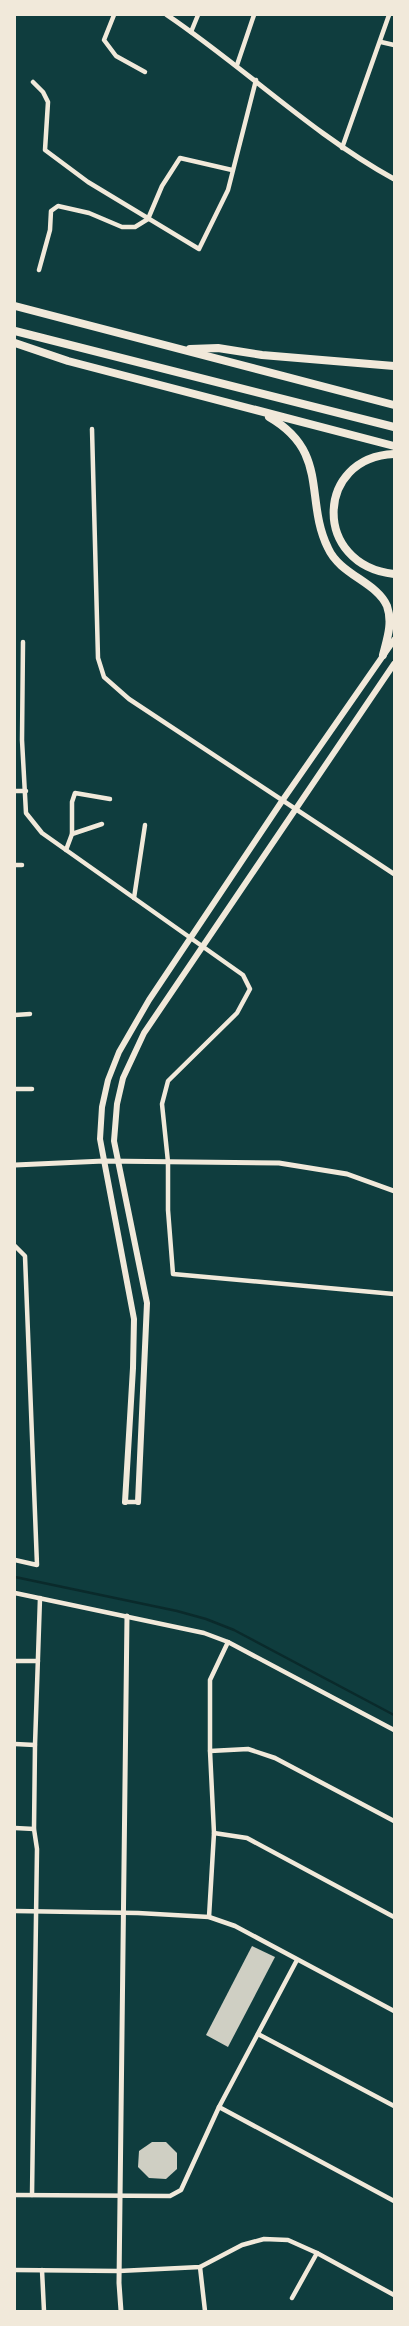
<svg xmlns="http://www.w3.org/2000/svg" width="409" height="2326" viewBox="0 0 409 2326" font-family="Karla,sans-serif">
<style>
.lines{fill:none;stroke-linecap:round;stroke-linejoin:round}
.stream{stroke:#0a2a2b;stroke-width:2.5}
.building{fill:#cfcfc3}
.minor{stroke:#f1e9da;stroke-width:4.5}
.tertiary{stroke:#f1e9da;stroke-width:5}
.secondary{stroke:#f1e9da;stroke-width:6}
.motorway{stroke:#f1e9da;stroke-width:8}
</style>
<rect width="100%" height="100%" fill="#0f3d3e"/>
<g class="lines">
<!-- stream -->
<polyline class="stream" points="15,1577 177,1611 206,1619 234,1630 394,1715"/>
</g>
<!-- building -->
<g class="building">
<polygon points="252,1946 275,1957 228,2047 206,2035"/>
<polygon points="152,2142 166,2142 177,2153 177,2169 166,2179 149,2178 138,2167 139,2151"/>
</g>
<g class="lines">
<!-- minor -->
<g class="minor">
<polyline points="114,15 104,40 116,56 145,72"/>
<polyline points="191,32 198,15"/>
<polyline points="381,42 394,45"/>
<polyline points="237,65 254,15"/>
<polyline points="33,82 43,92 48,102 45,150 88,182 199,249 228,190 256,80"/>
<polyline points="342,148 389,15"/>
<polyline points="39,270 50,230 51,211 58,206 89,213 122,227 135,227 148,219 162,186 180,158 232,170"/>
<polyline points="92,429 98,658 104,677 129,699 394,874"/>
<polyline points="23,642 22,740 26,813 42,833 243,975 250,989 237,1013 168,1081 162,1104 168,1162 168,1210 173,1274 394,1294"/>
<polyline points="15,791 26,791"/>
<polyline points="72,834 102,824"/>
<polyline points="66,850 72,834 72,802 75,793 110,799"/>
<polyline points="15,865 22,865"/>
<polyline points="134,898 145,825"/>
<polyline points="15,1015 30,1014"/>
<polyline points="15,1089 32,1089"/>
<polyline points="15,1246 25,1256 37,1565 15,1560"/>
<polyline points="125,1502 138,1502"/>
<polyline points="15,1593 204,1633 228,1642 394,1730"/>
<polyline points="15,1661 38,1661"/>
<polyline points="15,1744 35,1745"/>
<polyline points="210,1751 248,1749 275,1758 394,1821"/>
<polyline points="15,1828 34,1829"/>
<polyline points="214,1833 247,1838 394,1917"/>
<polyline points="15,1911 138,1913 209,1917 235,1926 394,2011"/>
<polyline points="209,1917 214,1833 210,1751 210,1680 228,1642"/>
<polyline points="258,2034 394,2106"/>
<polyline points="219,2107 394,2201"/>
<polyline points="15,2195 170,2196 181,2190 219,2107 297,1960"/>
<polyline points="32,2195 37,1849 34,1829 35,1745 40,1598"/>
<polyline points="200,2267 205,2311"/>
<polyline points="15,2270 119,2271 200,2267 242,2245 264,2239 288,2240 317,2253 394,2295"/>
<polyline points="42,2270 44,2311"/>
<polyline points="292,2298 317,2253"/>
</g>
<!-- tertiary -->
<g class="tertiary">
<path d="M167,15C244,67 312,134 394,179"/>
<polyline points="15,1165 104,1161 279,1163 347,1174 394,1191"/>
<polyline points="121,2311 119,2283 127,1616"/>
</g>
<!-- secondary -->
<g class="secondary">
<polyline points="125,1502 133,1368 134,1319 100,1139 102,1107 108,1080 119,1052 149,1000 282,801 394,640"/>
<polyline points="138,1502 147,1303 114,1141 117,1104 123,1078 144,1033 394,664"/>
</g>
<!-- motorway -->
<g class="motorway">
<polyline points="15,306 394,405"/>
<polyline points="15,331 394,427"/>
<polyline points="15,343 68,361 394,446"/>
<polyline points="190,349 218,348 262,355 394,366"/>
<path d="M269,417C330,452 304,499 328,548C340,575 377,582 387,606C393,623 387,639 383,655"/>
<path d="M394,454C315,457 312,565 394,574"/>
</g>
</g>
<!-- border -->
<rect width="409" height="2326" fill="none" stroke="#f1e9da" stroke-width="32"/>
</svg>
